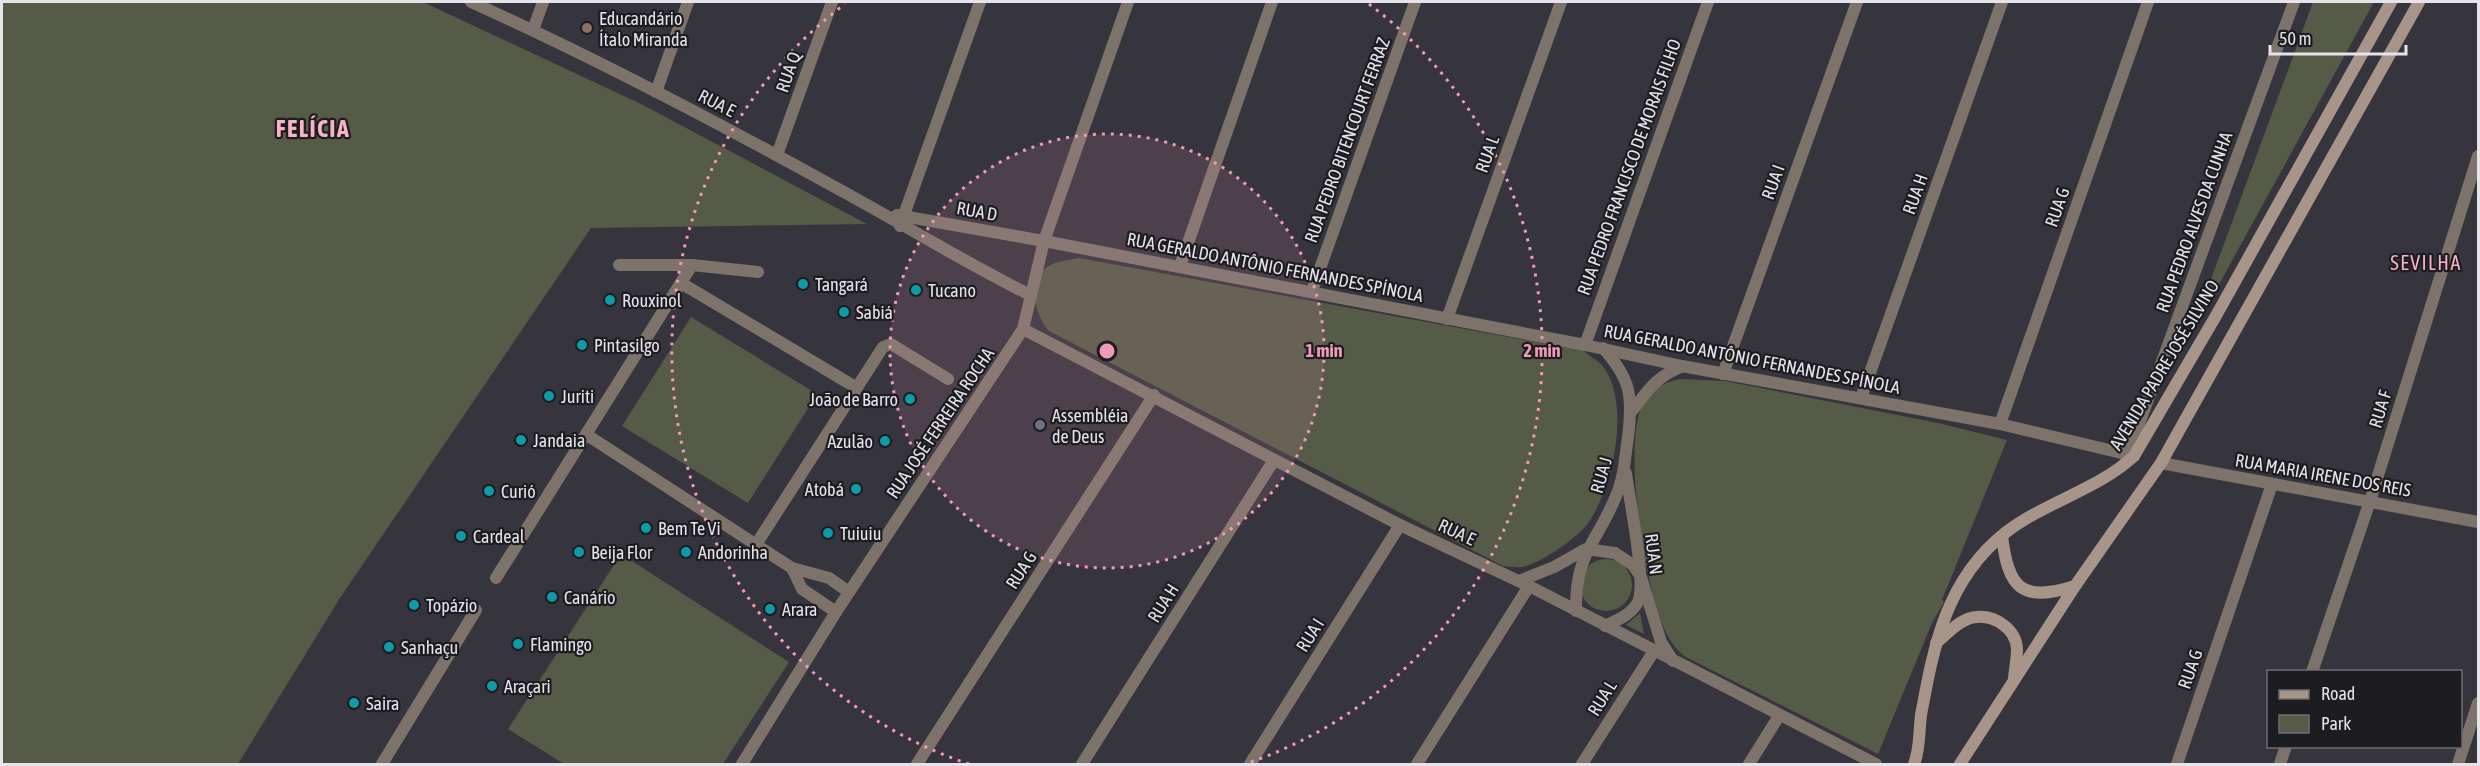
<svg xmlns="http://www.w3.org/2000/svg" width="2480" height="766" viewBox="0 0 2480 766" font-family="'Asap Condensed',sans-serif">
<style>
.green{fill:#565b47}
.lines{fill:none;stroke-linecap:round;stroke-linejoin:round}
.minor{stroke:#7d736b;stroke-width:12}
.tertiary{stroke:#7d736b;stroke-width:12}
.secondary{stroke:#a69588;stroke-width:12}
.ring{fill:none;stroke:#f19ab3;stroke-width:3;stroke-dasharray:3 6}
.education-dot{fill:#8d6e63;stroke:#1d1c20;stroke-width:2}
.culture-dot{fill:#0f9aa8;stroke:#1d1c20;stroke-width:2}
.worship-dot{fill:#6b7280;stroke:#1d1c20;stroke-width:2}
.labels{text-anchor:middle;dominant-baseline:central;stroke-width:4.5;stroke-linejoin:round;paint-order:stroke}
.poi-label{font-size:18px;fill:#e6e4ea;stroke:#1d1c20;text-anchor:start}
.street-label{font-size:18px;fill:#e6e4ea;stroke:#1d1c20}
.neighbourhood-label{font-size:20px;letter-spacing:1.5px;fill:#f5b3c5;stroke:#1d1c20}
.district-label{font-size:24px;font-weight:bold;letter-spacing:1.5px;fill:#f5b3c5;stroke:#1d1c20}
.centre{fill:#f19ab3;stroke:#1d1c20;stroke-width:3}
.ring-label{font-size:18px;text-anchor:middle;font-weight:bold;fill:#f19ab3;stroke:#1d1c20;stroke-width:4.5;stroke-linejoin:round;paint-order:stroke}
</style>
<rect width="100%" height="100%" fill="#36343d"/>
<!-- green -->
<g class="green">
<polygon points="2,2 423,2 641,104 867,224 591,228 340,598 238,764 2,764"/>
<polygon points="2313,2 2374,2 2189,339"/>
<path d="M1079,258L1584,351C1589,356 1597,360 1602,365C1632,402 1613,486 1589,522C1579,537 1540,564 1522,567C1516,568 1509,566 1503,566L1049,331C1035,316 1027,281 1047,267C1057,261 1068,260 1079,258Z"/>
<polygon points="691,317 817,394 748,503 622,426"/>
<path d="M1681,379L1725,381L1938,423L2007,440L1942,600L1944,602L1932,623L1878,754L1684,656C1680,652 1675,648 1672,643C1646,607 1620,439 1644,402C1653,387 1665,382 1681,379Z"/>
<polygon points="621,554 789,662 723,764 564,764 508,729"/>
<circle cx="1606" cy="585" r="26"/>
<polygon points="1640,613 1644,634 1626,625"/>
</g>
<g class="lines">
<!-- minor -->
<g class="minor">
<path d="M471,2C594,57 713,120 831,185C898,221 962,261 1030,295"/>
<polyline points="533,30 543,2"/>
<polyline points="656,92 688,2"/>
<polyline points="777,155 832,2"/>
<polyline points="897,215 1044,241"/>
<polyline points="900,226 980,2"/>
<polyline points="619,265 692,265 758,272"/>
<polyline points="1180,266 1272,2"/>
<polyline points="681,283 857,388"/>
<polyline points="1312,291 1415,2"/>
<polyline points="1447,319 1561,2"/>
<polyline points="1585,345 1708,2"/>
<polyline points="1723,374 1857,2"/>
<polyline points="1861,398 2002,2"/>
<polyline points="2000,424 2148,2"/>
<polyline points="587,435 792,568 829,578 849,592"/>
<polyline points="2128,454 2294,2"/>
<polyline points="757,543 883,347 891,344 948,379"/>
<polyline points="792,568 802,589 836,612"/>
<polyline points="496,578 692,265"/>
<polyline points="2312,672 2370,501 2478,156"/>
<polyline points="382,764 476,610"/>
<polyline points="742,764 836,612 1023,329"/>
<polyline points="917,764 1154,395"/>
<polyline points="1082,764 1274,460"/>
<polyline points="1250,764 1400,525"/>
<polyline points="1417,764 1529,586"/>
<polyline points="1582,764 1654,651"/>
<polyline points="1749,764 1779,716"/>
<polyline points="2177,764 2272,484"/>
<polyline points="2280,764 2286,746"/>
<polyline points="2458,764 2478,703"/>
</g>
<!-- tertiary -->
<g class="tertiary">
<polyline points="1128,2 1044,241 1023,329 1400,525 1529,586 1876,764"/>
<polyline points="1044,241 1585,345 1682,366 2000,424 2134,456"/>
<path d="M1632,411C1647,391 1657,376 1681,367"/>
<polyline points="2161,463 2478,522"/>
<polyline points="1519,581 1554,567 1586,549 1615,553 1633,565 1641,577 1661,642 1673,661"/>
<path d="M1576,611C1575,550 1599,542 1618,491C1625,473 1625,456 1628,437C1633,397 1631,379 1603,348"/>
<path d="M1605,626C1617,620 1631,615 1638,602C1647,583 1629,499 1626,473"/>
</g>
<!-- secondary -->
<g class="secondary">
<path d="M2002,536C2008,588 2021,603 2075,586"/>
<path d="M1936,643C1947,634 1961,618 1976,617C1995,615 2016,629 2017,649C2017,658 2015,668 2014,678"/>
<path d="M1914,764C1920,750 1919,731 1921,715C1934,645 1946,580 2005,533C2045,502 2099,489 2134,456L2217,314L2391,2"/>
<polyline points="1960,764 2075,586 2161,463 2419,2"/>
</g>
</g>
<!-- distance rings -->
<circle cx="1107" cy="351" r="217" fill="#f19ab3" fill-opacity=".12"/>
<g class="ring">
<circle cx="1107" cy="351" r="217"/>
<path d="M969 764A435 435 0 0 1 845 4M1369 4A435 435 0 0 1 1245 764"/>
</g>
<!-- markers -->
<circle class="education-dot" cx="587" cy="28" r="6"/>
<g class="culture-dot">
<circle cx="803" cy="284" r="6"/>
<circle cx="916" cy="290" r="6"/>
<circle cx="610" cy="300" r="6"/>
<circle cx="844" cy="312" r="6"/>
<circle cx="582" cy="345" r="6"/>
<circle cx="549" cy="396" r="6"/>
<circle cx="910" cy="399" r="6"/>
<circle cx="521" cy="440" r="6"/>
<circle cx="885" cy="441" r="6"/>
<circle cx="856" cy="489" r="6"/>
<circle cx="489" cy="491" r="6"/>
<circle cx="646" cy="528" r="6"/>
<circle cx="828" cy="533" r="6"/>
<circle cx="461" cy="536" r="6"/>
<circle cx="579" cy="552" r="6"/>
<circle cx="686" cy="552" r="6"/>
<circle cx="552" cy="597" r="6"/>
<circle cx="414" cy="605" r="6"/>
<circle cx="770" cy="609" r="6"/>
<circle cx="518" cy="644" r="6"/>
<circle cx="389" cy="647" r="6"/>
<circle cx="492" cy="686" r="6"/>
<circle cx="354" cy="703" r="6"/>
</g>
<circle class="worship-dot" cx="1040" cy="425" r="6"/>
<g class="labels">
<!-- poi labels -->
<g class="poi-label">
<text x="599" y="18">Educandário<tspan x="599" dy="21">Ítalo Miranda</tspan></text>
<text x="815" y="284">Tangará</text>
<text x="928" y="290">Tucano</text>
<text x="622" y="300">Rouxinol</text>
<text x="856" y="312">Sabiá</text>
<text x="594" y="345">Pintasilgo</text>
<text x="561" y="396">Juriti</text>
<text x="898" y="399" text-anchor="end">João de Barro</text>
<text x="1052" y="415">Assembléia<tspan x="1052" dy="21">de Deus</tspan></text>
<text x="533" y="440">Jandaia</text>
<text x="873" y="441" text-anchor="end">Azulão</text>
<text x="844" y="489" text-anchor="end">Atobá</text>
<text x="501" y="491">Curió</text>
<text x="658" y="528">Bem Te Vi</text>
<text x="840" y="533">Tuiuiu</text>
<text x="473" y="536">Cardeal</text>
<text x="591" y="552">Beija Flor</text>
<text x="698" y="552">Andorinha</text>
<text x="564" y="597">Canário</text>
<text x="426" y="605">Topázio</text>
<text x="782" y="609">Arara</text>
<text x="530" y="644">Flamingo</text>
<text x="401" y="647">Sanhaçu</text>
<text x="504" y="686">Araçari</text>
<text x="366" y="703">Saira</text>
</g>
<!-- street labels -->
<g class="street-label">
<text transform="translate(788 72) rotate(-71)">RUA Q</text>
<text transform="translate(717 103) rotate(27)">RUA E</text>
<text transform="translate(1347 140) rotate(-70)">RUA PEDRO BITENCOURT FERRAZ</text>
<text transform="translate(1487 154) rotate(-70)">RUA L</text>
<text transform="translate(1629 167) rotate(-70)">RUA PEDRO FRANCISCO DE MORAIS FILHO</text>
<text transform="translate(1773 182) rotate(-70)">RUA I</text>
<text transform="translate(1915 194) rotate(-70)">RUA H</text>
<text transform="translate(2057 207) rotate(-71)">RUA G</text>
<text transform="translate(977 211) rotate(10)">RUA D</text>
<text transform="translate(2194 222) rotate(-70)">RUA PEDRO ALVES DA CUNHA</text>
<text transform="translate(1275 267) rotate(11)">RUA GERALDO ANTÔNIO FERNANDES SPÍNOLA</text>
<text transform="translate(1752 359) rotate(11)">RUA GERALDO ANTÔNIO FERNANDES SPÍNOLA</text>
<text transform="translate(2164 365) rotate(-59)">AVENIDA PADRE JOSÉ SILVINO</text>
<text transform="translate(2380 409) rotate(-73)">RUA F</text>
<text transform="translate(940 423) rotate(-56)">RUA JOSÉ FERREIRA ROCHA</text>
<text transform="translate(1601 475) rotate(-74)">RUA J</text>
<text transform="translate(2323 475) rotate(10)">RUA MARIA IRENE DOS REIS</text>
<text transform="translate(1457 532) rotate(25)">RUA E</text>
<text transform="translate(1654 554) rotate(83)">RUA N</text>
<text transform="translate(1021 570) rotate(-57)">RUA G</text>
<text transform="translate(1163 603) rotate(-58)">RUA H</text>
<text transform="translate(1310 635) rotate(-58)">RUA I</text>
<text transform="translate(2190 669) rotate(-71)">RUA G</text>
<text transform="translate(1602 698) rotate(-58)">RUA L</text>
</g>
<!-- neighbourhood labels -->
<g class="neighbourhood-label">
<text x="2426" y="262">SEVILHA</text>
</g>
<!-- district labels -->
<g class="district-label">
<text x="313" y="128">FELÍCIA</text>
</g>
</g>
<circle cx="1107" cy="351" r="9" class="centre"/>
<g class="ring-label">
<text x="1324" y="357">1 min</text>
<text x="1542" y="357">2 min</text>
</g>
<!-- border -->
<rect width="2480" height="766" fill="none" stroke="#e6e4ea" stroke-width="6"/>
<!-- legend -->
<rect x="2267" y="670" width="195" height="78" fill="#1d1c20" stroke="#6d6c71" stroke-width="1.5"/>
<rect x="2279" y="690" width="30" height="9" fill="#a69588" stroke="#6d6c71" stroke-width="1.5"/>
<text x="2321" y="700" font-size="18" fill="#e6e4ea">Road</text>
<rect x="2279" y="715" width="30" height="18" fill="#565b47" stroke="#6d6c71" stroke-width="1.5"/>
<text x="2321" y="730" font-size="18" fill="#e6e4ea">Park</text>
<!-- scale -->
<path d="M2270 45v9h136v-9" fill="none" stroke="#e6e4ea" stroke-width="3"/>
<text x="2279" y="45" font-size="18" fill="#e6e4ea" stroke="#1d1c20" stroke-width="4.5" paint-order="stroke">50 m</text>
</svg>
